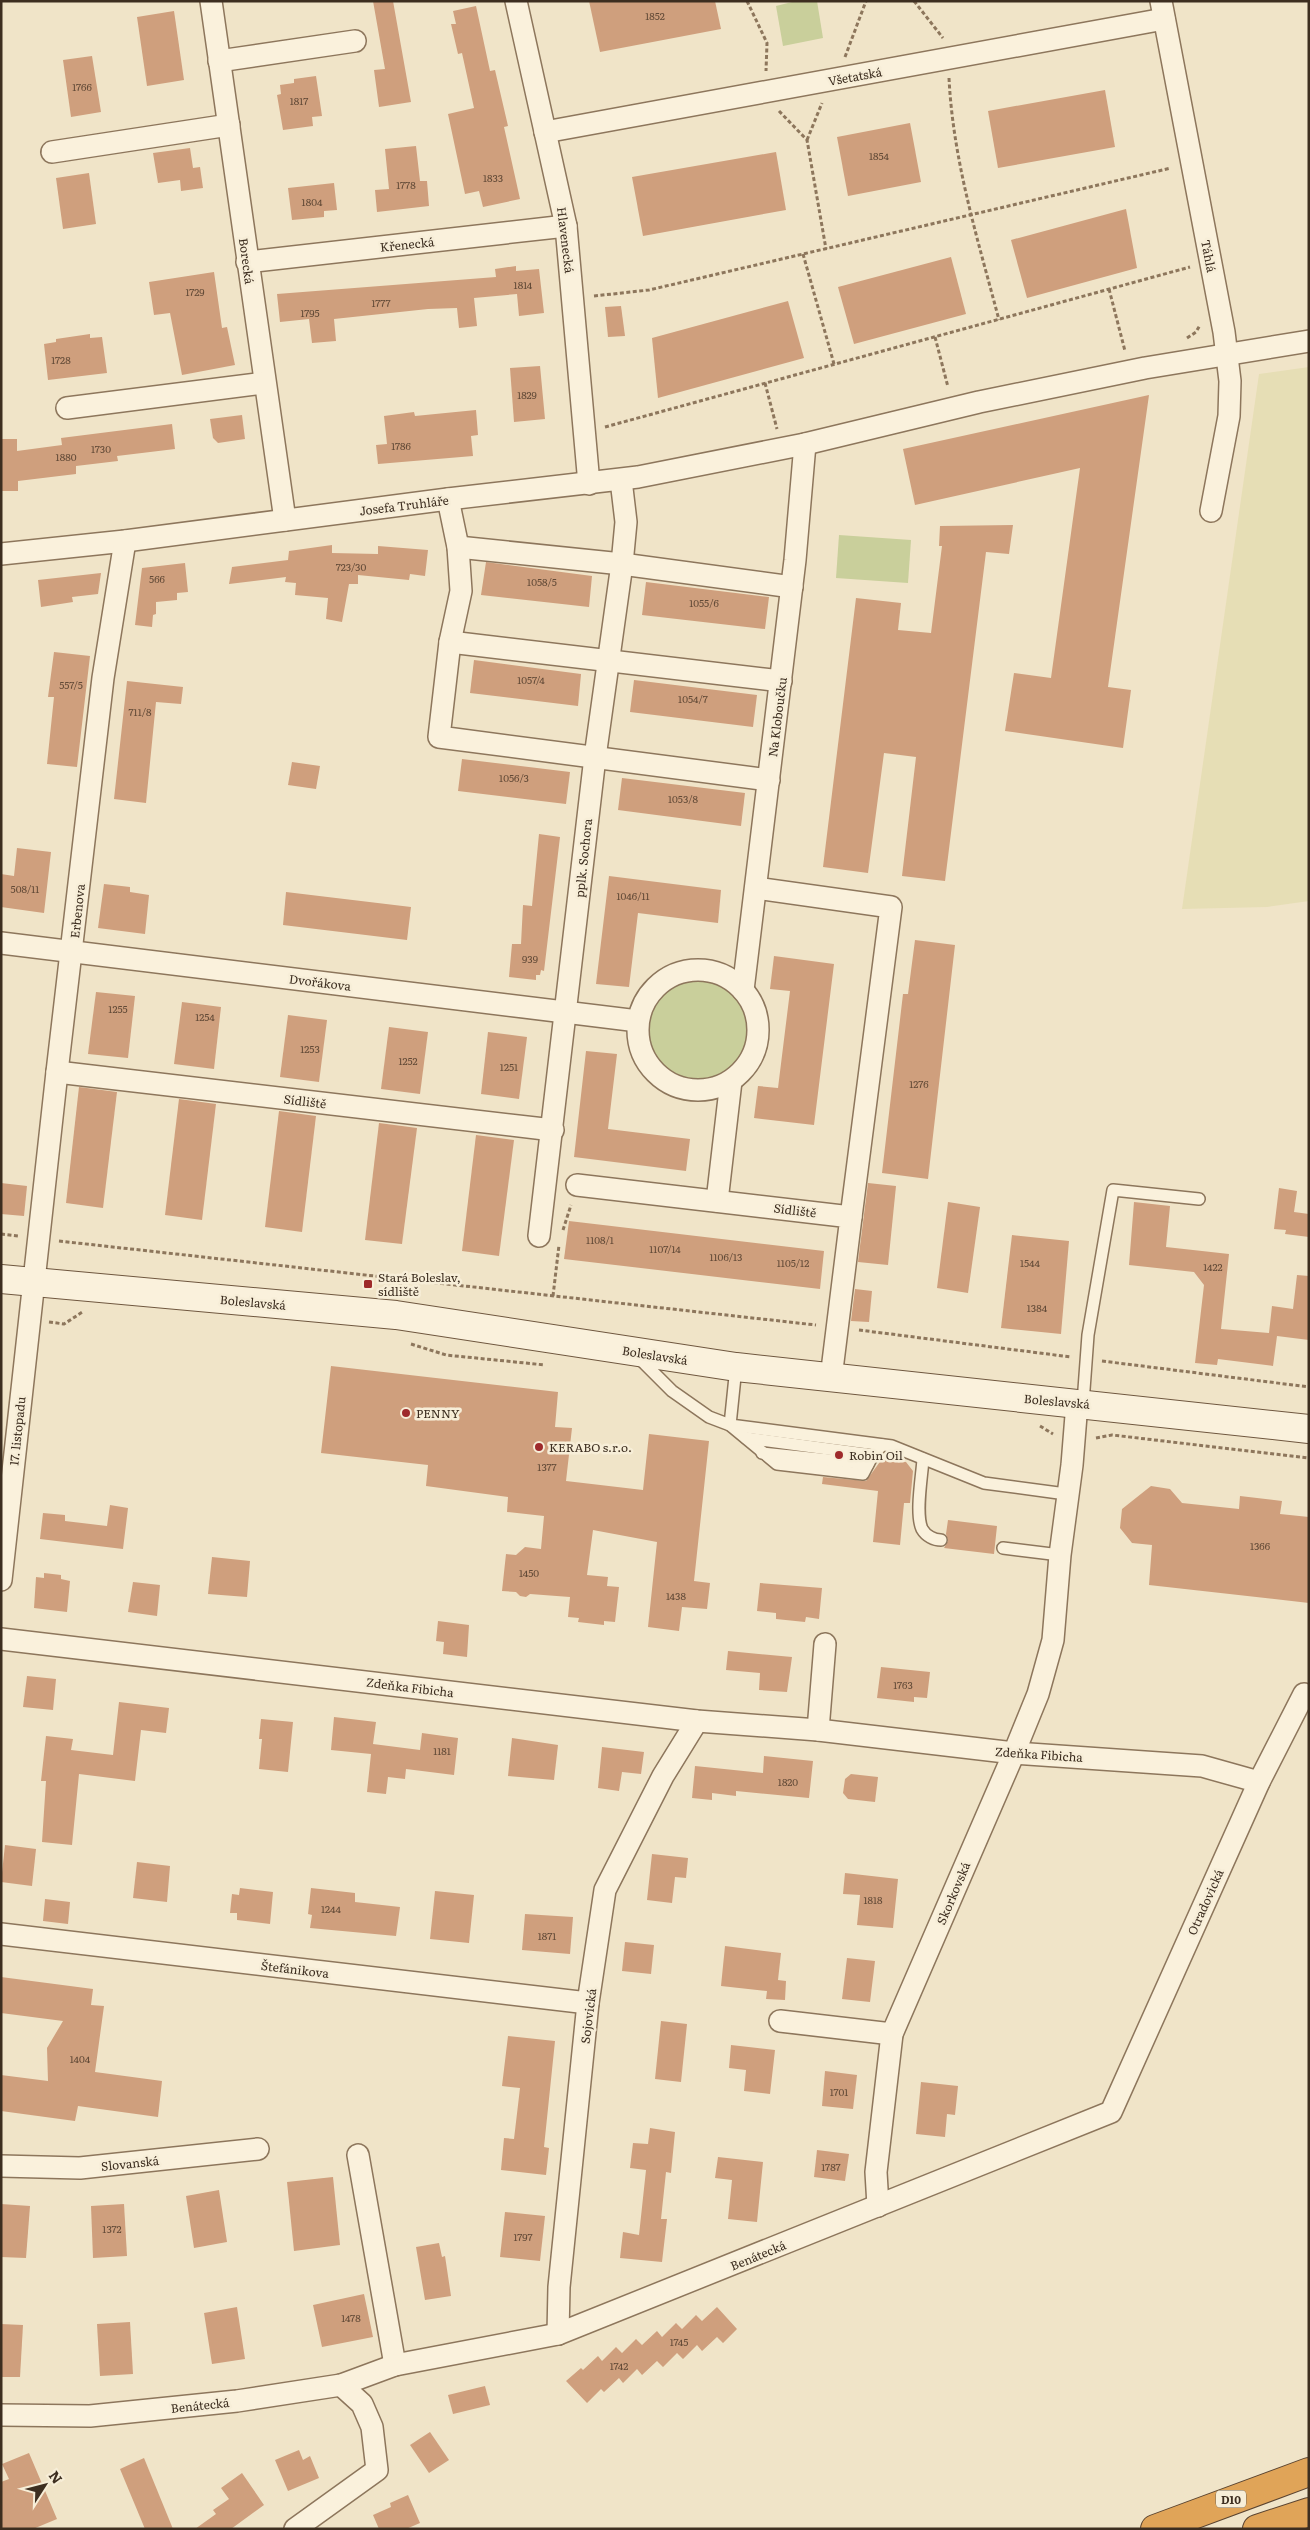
<svg xmlns="http://www.w3.org/2000/svg" width="1310" height="2530" viewBox="0 0 1310 2530" font-family="Literata,serif">
<style>
.farmland{fill:#e6deb5}
.green{fill:#c9cf9b}
.building{fill:#cf9f7d}
.lines{fill:none;stroke-linecap:round;stroke-linejoin:round}
.service-casing{stroke:#8d765c;stroke-width:14}
.minor-casing{stroke:#8d765c;stroke-width:24}
.secondary-casing{stroke:#6f573f;stroke-width:30}
.motorway-casing{stroke:#5b4430;stroke-width:30}
.path{stroke:#8d765c;stroke-width:3;stroke-dasharray:4 2.5;stroke-linecap:butt}
.service{stroke:#faf1dc;stroke-width:11}
.minor{stroke:#faf1dc;stroke-width:21}
.secondary{stroke:#faf1dc;stroke-width:28}
.motorway{stroke:#e0a458;stroke-width:28}
.poi-dot{fill:#9e2a2b;stroke:#f7eed8;stroke-width:2}
.labels{text-anchor:middle;dominant-baseline:central;stroke-width:5;stroke-linejoin:round;paint-order:stroke}
.number-label{font-size:10px;fill:#624a37}
.shield{fill:#f7eed8;stroke:#756857;stroke-width:1}
.shield-label{font-size:11px;font-weight:bold;fill:#3d2e20}
.street-label{font-size:12px;fill:#3d2e20;stroke:#f7eed8}
.poi-label{font-size:12px;fill:#3d2e20;stroke:#f7eed8;text-anchor:start}
</style>
<rect width="100%" height="100%" fill="#f0e4c8"/>
<!-- farmland -->
<polygon class="farmland" points="1309,367 1309,901 1267,907 1182,909 1259,374"/>
<!-- green -->
<g class="green">
<polygon points="796,1 817,1 823,38 783,46 776,6"/>
<polygon points="839,535 911,540 908,583 836,578"/>
<circle cx="698" cy="1030" r="50"/>
</g>
<!-- building -->
<g class="building">
<polygon points="373,1 393,1 411,102 379,107 374,70 385,69"/>
<polygon points="589,1 715,1 721,29 600,52"/>
<polygon points="476,6 490,71 495,70 508,126 504,127 520,199 483,207 479,191 465,194 448,114 474,108 462,53 458,54 451,24 456,24 453,11"/>
<polygon points="174,11 184,80 147,86 137,17"/>
<polygon points="92,56 101,112 71,117 63,60"/>
<polygon points="316,76 322,116 312,117 313,126 283,130 277,95 281,94 280,85 294,83 294,79"/>
<polygon points="1105,90 1115,147 998,168 988,111"/>
<polygon points="910,123 921,182 848,196 837,137"/>
<polygon points="416,146 420,181 427,181 429,206 377,212 375,190 389,189 385,149"/>
<polygon points="190,148 193,168 200,167 203,188 181,191 180,180 158,183 153,153"/>
<polygon points="776,152 786,210 643,236 632,177"/>
<polygon points="89,173 96,224 63,229 56,178"/>
<polygon points="334,183 337,210 324,211 324,217 292,220 288,188"/>
<polygon points="1126,209 1137,268 1027,298 1011,240"/>
<polygon points="951,257 966,314 854,344 838,287"/>
<polygon points="516,266 516,271 539,269 544,313 519,316 517,294 474,298 477,326 459,328 457,308 428,309 334,319 336,341 312,343 309,319 280,322 277,294 496,277 495,269"/>
<polygon points="214,272 222,328 227,327 235,365 182,375 170,313 154,315 149,282"/>
<polygon points="788,301 804,358 658,398 652,338"/>
<polygon points="621,306 625,336 608,337 605,307"/>
<polygon points="90,334 90,338 102,337 107,373 48,380 44,344 56,342 56,339"/>
<polygon points="540,366 545,419 514,422 510,368"/>
<polygon points="1149,395 1108,687 1131,690 1123,748 1005,731 1014,673 1051,678 1080,468 915,505 903,449"/>
<polygon points="476,410 478,435 471,436 473,456 378,464 376,445 387,444 384,416 414,412 415,416"/>
<polygon points="242,415 245,439 218,443 213,438 210,419"/>
<polygon points="172,424 175,449 117,456 118,461 76,466 76,474 18,481 18,491 1,491 1,439 17,439 17,451 62,445 61,438"/>
<polygon points="1013,525 1009,554 986,552 945,881 902,876 916,757 884,753 868,873 823,867 856,598 901,603 898,630 931,633 942,546 939,546 940,526"/>
<polygon points="332,545 332,553 378,554 378,546 428,550 425,576 410,574 409,580 358,575 358,584 349,584 342,622 326,619 328,598 295,595 296,583 285,582 286,577 229,584 232,567 288,560 289,551"/>
<polygon points="486,562 592,576 589,607 481,595"/>
<polygon points="185,563 188,592 177,593 177,600 156,602 156,614 153,615 152,627 135,625 142,568"/>
<polygon points="101,573 98,594 72,597 73,602 41,607 38,580"/>
<polygon points="646,582 769,597 765,629 642,615"/>
<polygon points="54,652 90,656 77,767 47,764 54,697 48,697"/>
<polygon points="474,660 581,674 578,706 470,693"/>
<polygon points="634,680 757,695 753,727 630,712"/>
<polygon points="127,681 183,687 181,704 156,702 146,803 114,799"/>
<polygon points="462,759 570,772 566,804 458,791"/>
<polygon points="292,762 320,766 316,789 288,785"/>
<polygon points="622,778 745,793 741,826 618,810"/>
<polygon points="539,834 560,837 544,971 541,970 540,975 536,975 536,980 509,977 512,944 521,944 523,905 532,906"/>
<polygon points="17,848 51,852 44,913 1,907 1,874 14,876"/>
<polygon points="609,876 721,890 718,923 638,913 629,987 596,984"/>
<polygon points="104,884 130,887 130,892 149,895 145,934 98,928"/>
<polygon points="286,892 411,907 407,940 283,925"/>
<polygon points="915,940 955,945 928,1179 882,1173 903,994 908,994"/>
<polygon points="774,956 834,964 814,1125 754,1118 758,1086 778,1088 790,991 770,989"/>
<polygon points="96,992 135,996 128,1058 88,1054"/>
<polygon points="182,1002 221,1007 214,1069 174,1064"/>
<polygon points="288,1015 327,1020 319,1082 280,1077"/>
<polygon points="389,1027 428,1032 420,1094 381,1089"/>
<polygon points="488,1032 527,1037 519,1099 481,1094"/>
<polygon points="586,1051 617,1054 608,1129 690,1139 686,1171 574,1157"/>
<polygon points="79,1087 117,1092 103,1208 66,1203"/>
<polygon points="179,1099 216,1104 202,1220 165,1215"/>
<polygon points="279,1111 316,1116 302,1232 265,1227"/>
<polygon points="379,1123 417,1128 402,1244 365,1240"/>
<polygon points="476,1135 514,1140 499,1256 462,1251"/>
<polygon points="1,1183 27,1186 24,1216 1,1214"/>
<polygon points="868,1183 896,1186 888,1265 858,1262"/>
<polygon points="1279,1188 1297,1191 1294,1212 1309,1214 1309,1237 1285,1234 1286,1230 1274,1229"/>
<polygon points="948,1202 980,1207 968,1293 937,1288"/>
<polygon points="1134,1202 1170,1206 1166,1247 1229,1254 1221,1329 1269,1333 1272,1306 1293,1309 1297,1275 1309,1276 1309,1340 1277,1336 1273,1366 1218,1359 1217,1365 1195,1363 1204,1285 1194,1272 1129,1265"/>
<polygon points="569,1221 824,1251 820,1289 564,1259"/>
<polygon points="1012,1235 1069,1241 1061,1334 1001,1328"/>
<polygon points="855,1289 872,1291 869,1322 851,1321"/>
<polygon points="331,1366 558,1392 555,1427 572,1428 566,1481 643,1490 649,1434 709,1441 694,1581 710,1583 707,1609 682,1607 679,1631 648,1627 657,1542 593,1530 587,1575 608,1577 607,1586 619,1587 615,1622 604,1621 604,1625 578,1622 579,1618 568,1617 570,1597 530,1594 526,1597 520,1596 516,1592 502,1591 506,1554 516,1555 525,1547 541,1549 544,1516 507,1512 508,1497 426,1486 428,1465 321,1453"/>
<polygon points="882,1459 906,1462 913,1471 910,1503 904,1503 900,1545 873,1542 878,1491 822,1484 823,1477 866,1481"/>
<polygon points="1151,1486 1170,1489 1182,1503 1239,1509 1240,1496 1282,1501 1280,1514 1309,1517 1309,1603 1149,1585 1152,1545 1132,1543 1120,1528 1122,1509"/>
<polygon points="110,1505 128,1508 123,1549 40,1539 43,1513 65,1515 65,1521 107,1526"/>
<polygon points="948,1520 997,1526 994,1554 944,1548 948,1541 946,1534"/>
<polygon points="212,1557 250,1561 247,1597 208,1594"/>
<polygon points="44,1573 61,1575 61,1579 70,1581 67,1612 34,1608 36,1577 44,1578"/>
<polygon points="133,1582 160,1585 157,1616 128,1612"/>
<polygon points="760,1583 822,1588 819,1619 806,1617 805,1622 776,1619 776,1613 757,1611"/>
<polygon points="438,1621 469,1625 467,1657 443,1654 444,1642 436,1641"/>
<polygon points="728,1651 792,1657 787,1692 759,1690 760,1673 726,1670"/>
<polygon points="881,1667 930,1672 927,1698 914,1697 914,1702 877,1698"/>
<polygon points="27,1676 56,1679 53,1710 23,1707"/>
<polygon points="119,1702 169,1708 166,1733 141,1730 135,1781 79,1774 72,1845 42,1842 46,1781 41,1781 46,1736 73,1739 71,1750 113,1755"/>
<polygon points="334,1717 376,1722 373,1744 420,1750 422,1733 458,1738 454,1775 406,1769 405,1779 388,1777 386,1794 367,1792 371,1754 331,1750"/>
<polygon points="261,1719 293,1722 288,1772 259,1769 262,1739 259,1739"/>
<polygon points="512,1738 558,1745 554,1780 508,1776"/>
<polygon points="602,1747 644,1752 641,1774 622,1772 619,1791 598,1788"/>
<polygon points="764,1756 813,1761 809,1798 736,1791 736,1796 712,1793 712,1800 692,1798 695,1766 763,1773"/>
<polygon points="851,1774 878,1777 875,1802 848,1799 843,1793 845,1779"/>
<polygon points="5,1845 36,1849 32,1886 1,1882"/>
<polygon points="652,1854 688,1858 686,1878 675,1877 672,1903 647,1900"/>
<polygon points="137,1862 170,1866 167,1902 133,1898"/>
<polygon points="845,1873 898,1879 893,1928 857,1925 860,1895 843,1894"/>
<polygon points="240,1888 273,1892 270,1924 237,1920 237,1913 230,1913 232,1894 239,1895"/>
<polygon points="311,1888 355,1893 355,1902 400,1907 396,1936 310,1928 312,1915 308,1914"/>
<polygon points="435,1891 474,1895 469,1943 430,1939"/>
<polygon points="45,1899 70,1902 68,1924 43,1921"/>
<polygon points="525,1914 573,1917 570,1954 522,1950"/>
<polygon points="625,1942 654,1945 651,1974 622,1971"/>
<polygon points="725,1946 781,1953 778,1980 786,1981 785,2000 766,1999 767,1991 721,1986"/>
<polygon points="847,1958 875,1961 870,2002 842,1999"/>
<polygon points="1,1977 93,1989 91,2005 104,2006 95,2072 162,2081 158,2117 78,2106 75,2121 1,2111 1,2075 48,2081 47,2048 63,2021 1,2013"/>
<polygon points="661,2021 687,2024 681,2082 655,2079"/>
<polygon points="508,2036 555,2041 544,2147 549,2148 546,2175 501,2170 504,2138 514,2139 520,2088 502,2086"/>
<polygon points="731,2045 775,2050 770,2094 744,2091 746,2070 729,2068"/>
<polygon points="825,2071 857,2075 853,2109 822,2106"/>
<polygon points="921,2082 958,2086 955,2115 947,2114 945,2137 916,2134"/>
<polygon points="650,2128 675,2132 671,2173 666,2172 661,2219 667,2219 662,2262 620,2258 623,2232 639,2235 646,2170 630,2168 633,2143 648,2144"/>
<polygon points="817,2150 849,2154 845,2181 814,2177"/>
<polygon points="718,2157 763,2162 757,2222 728,2219 732,2180 715,2178"/>
<polygon points="333,2177 340,2245 294,2251 287,2182"/>
<polygon points="219,2190 227,2242 194,2248 186,2196"/>
<polygon points="1,2204 30,2206 26,2258 1,2257"/>
<polygon points="124,2204 127,2256 93,2258 91,2206"/>
<polygon points="505,2212 545,2216 540,2261 500,2257"/>
<polygon points="439,2243 442,2257 445,2256 451,2296 425,2300 416,2247"/>
<polygon points="364,2294 373,2337 322,2347 313,2305"/>
<polygon points="237,2307 245,2359 212,2364 204,2313"/>
<polygon points="717,2307 737,2329 723,2343 717,2337 702,2351 697,2345 683,2359 677,2353 663,2367 657,2361 642,2375 637,2369 623,2383 619,2378 604,2392 601,2389 587,2403 566,2381 581,2368 583,2370 598,2356 602,2361 616,2347 622,2353 636,2339 642,2345 657,2331 662,2337 676,2323 682,2329 696,2315 702,2321"/>
<polygon points="130,2322 133,2374 100,2376 97,2324"/>
<polygon points="1,2324 23,2325 20,2377 1,2377"/>
<polygon points="485,2386 490,2405 453,2414 448,2395"/>
<polygon points="430,2432 449,2460 429,2473 410,2445"/>
<polygon points="299,2450 303,2460 310,2456 319,2478 288,2491 275,2460"/>
<polygon points="29,2453 57,2519 33,2529 1,2529 1,2482 9,2479 2,2464"/>
<polygon points="144,2458 173,2529 145,2529 120,2469"/>
<polygon points="242,2473 264,2505 231,2529 195,2529 216,2514 213,2510 229,2499 221,2488"/>
<polygon points="408,2495 420,2523 406,2529 379,2529 373,2515 391,2507 390,2503"/>
</g>
<g class="lines">
<!-- service casing -->
<g class="service-casing">
<g id="service">
<polyline points="638,1357 672,1391 709,1417 730,1425 777,1464 863,1474 873,1455 882,1445"/>
<polyline points="736,1367 730,1425 892,1446 984,1483 1066,1494"/>
<polyline points="1083,1403 1088,1335 1113,1190 1199,1199"/>
<polyline points="746,1438 873,1455"/>
<polyline points="762,1453 868,1464"/>
<path d="M923,1459C922,1476 915,1514 922,1529C926,1536 934,1540 941,1540"/>
<polyline points="1003,1548 1060,1555"/>
</g>
</g>
<!-- minor casing -->
<g class="minor-casing">
<g id="minor">
<polyline points="211,1 285,520"/>
<polyline points="516,1 566,226 589,484"/>
<polyline points="1161,1 1224,332 1230,381 1229,416 1211,511"/>
<polyline points="219,61 355,41"/>
<polyline points="545,132 1164,19"/>
<polyline points="52,152 229,125"/>
<polyline points="247,262 566,226"/>
<polyline points="67,408 264,383"/>
<polyline points="448,499 458,547 461,591 450,642 439,737 769,780"/>
<polyline points="458,547 622,564 792,587"/>
<polyline points="1,554 125,541 448,499 638,477 805,444 979,402 1145,368 1309,341"/>
<polyline points="450,642 781,681"/>
<polyline points="756,888 891,907 851,1217"/>
<polyline points="1,943 638,1021"/>
<circle cx="698" cy="1030" r="60"/>
<polyline points="743,990 795,560 805,444"/>
<polyline points="57,1072 553,1130"/>
<polyline points="577,1185 851,1217 831,1378"/>
<polyline points="717,1201 731,1081"/>
<polyline points="539,1236 595,757 622,564 626,522 621,480"/>
<polyline points="1,1580 57,1072 103,678 125,541"/>
<polyline points="1,1639 697,1721 818,1730 1014,1753 1202,1766 1259,1782"/>
<polyline points="818,1730 825,1644"/>
<polyline points="1,1934 588,2003"/>
<polyline points="780,2021 892,2034"/>
<polyline points="358,2155 395,2365"/>
<polyline points="1,2166 80,2168 258,2149"/>
<polyline points="878,2206 876,2172 892,2034 1014,1753 1038,1694 1053,1640 1060,1555 1072,1465 1077,1403"/>
<polyline points="558,2334 559,2287 588,2003 605,1890 663,1776 697,1721"/>
<polyline points="1,2415 90,2416 237,2401 341,2385 395,2365 558,2334 1111,2112 1259,1782 1304,1694"/>
<polyline points="295,2529 377,2470 372,2427 362,2404 341,2385"/>
</g>
</g>
<!-- secondary casing -->
<g class="secondary-casing">
<polyline id="secondary" points="1,1279 396,1315 736,1367 1309,1429"/>
</g>
<!-- motorway casing -->
<g class="motorway-casing">
<g id="motorway">
<polyline points="1155,2529 1309,2472"/>
<polyline points="1257,2529 1309,2512"/>
</g>
</g>
<!-- path -->
<g class="path">
<polyline points="747,1 767,43 766,71"/>
<polyline points="914,1 943,38"/>
<polyline points="845,57 866,1"/>
<path d="M949,78C953,161 978,240 999,320"/>
<polyline points="779,111 807,140 826,249"/>
<polyline points="807,140 822,103"/>
<polyline points="803,254 834,364"/>
<polyline points="1109,289 1125,351"/>
<polyline points="594,296 649,290 1171,168"/>
<polyline points="935,337 948,387"/>
<polyline points="1187,338 1196,332 1200,325"/>
<polyline points="765,383 777,429"/>
<polyline points="605,427 1190,267"/>
<polyline points="563,1230 571,1205"/>
<polyline points="1,1234 18,1236"/>
<polyline points="59,1241 816,1325"/>
<polyline points="399,1291 401,1279"/>
<polyline points="553,1296 559,1245"/>
<polyline points="49,1322 64,1324 84,1311"/>
<polyline points="859,1330 1071,1357"/>
<polyline points="411,1344 446,1355 545,1365"/>
<polyline points="1102,1361 1309,1387"/>
<polyline points="1040,1426 1053,1434"/>
<polyline points="1096,1438 1112,1435 1309,1458"/>
</g>
<!-- service -->
<use href="#service" class="service"/>
<!-- minor -->
<use href="#minor" class="minor"/>
<!-- secondary -->
<use href="#secondary" class="secondary"/>
<!-- motorway -->
<use href="#motorway" class="motorway"/>
</g>
<!-- markers -->
<g class="poi-dot">
<rect x="363" y="1279" width="10" height="10" rx="2.5"/>
<circle cx="406" cy="1413" r="5"/>
<circle cx="539" cy="1447" r="5"/>
<circle cx="839" cy="1455" r="5"/>
</g>
<g class="labels">
<!-- number labels -->
<g class="number-label">
<text x="655" y="15">1852</text>
<text x="82" y="86">1766</text>
<text x="299" y="100">1817</text>
<text x="879" y="155">1854</text>
<text x="493" y="177">1833</text>
<text x="406" y="184">1778</text>
<text x="312" y="201">1804</text>
<text x="523" y="284">1814</text>
<text x="195" y="291">1729</text>
<text x="381" y="302">1777</text>
<text x="310" y="312">1795</text>
<text x="61" y="359">1728</text>
<text x="527" y="394">1829</text>
<text x="401" y="445">1786</text>
<text x="101" y="448">1730</text>
<text x="66" y="456">1880</text>
<text x="351" y="566">723/30</text>
<text x="157" y="578">566</text>
<text x="542" y="581">1058/5</text>
<text x="704" y="602">1055/6</text>
<text x="531" y="679">1057/4</text>
<text x="71" y="684">557/5</text>
<text x="693" y="698">1054/7</text>
<text x="140" y="711">711/8</text>
<text x="514" y="777">1056/3</text>
<text x="683" y="798">1053/8</text>
<text x="25" y="888">508/11</text>
<text x="633" y="895">1046/11</text>
<text x="530" y="958">939</text>
<text x="118" y="1008">1255</text>
<text x="205" y="1016">1254</text>
<text x="310" y="1048">1253</text>
<text x="408" y="1060">1252</text>
<text x="509" y="1066">1251</text>
<text x="919" y="1083">1276</text>
<text x="600" y="1239">1108/1</text>
<text x="665" y="1248">1107/14</text>
<text x="726" y="1256">1106/13</text>
<text x="793" y="1262">1105/12</text>
<text x="1030" y="1262">1544</text>
<text x="1213" y="1266">1422</text>
<text x="1037" y="1307">1384</text>
<text x="547" y="1466">1377</text>
<text x="1260" y="1545">1366</text>
<text x="529" y="1572">1450</text>
<text x="676" y="1595">1438</text>
<text x="903" y="1684">1763</text>
<text x="442" y="1750">1181</text>
<text x="788" y="1781">1820</text>
<text x="873" y="1899">1818</text>
<text x="331" y="1908">1244</text>
<text x="547" y="1935">1871</text>
<text x="80" y="2058">1404</text>
<text x="839" y="2091">1701</text>
<text x="831" y="2166">1787</text>
<text x="112" y="2228">1372</text>
<text x="523" y="2236">1797</text>
<text x="351" y="2317">1478</text>
<text x="679" y="2341">1745</text>
<text x="619" y="2365">1742</text>
</g>
<!-- shield labels -->
<rect class="shield" x="1216" y="2490.5" width="30" height="17" rx="4"/>
<g class="shield-label">
<text x="1231" y="2499">D10</text>
</g>
<!-- street labels -->
<g class="street-label">
<text transform="translate(855 76) rotate(-10)">Všetatská</text>
<text transform="translate(566 240) rotate(83)">Hlavenecká</text>
<text transform="translate(407 244) rotate(-6)">Křenecká</text>
<text transform="translate(1209 256) rotate(79)">Táhlá</text>
<text transform="translate(247 261) rotate(82)">Borecká</text>
<text transform="translate(404 505) rotate(-7)">Josefa Truhláře</text>
<text transform="translate(777 717) rotate(-83)">Na Kloboučku</text>
<text transform="translate(583 858) rotate(-84)">pplk. Sochora</text>
<text transform="translate(77 911) rotate(-84)">Erbenova</text>
<text transform="translate(320 982) rotate(7)">Dvořákova</text>
<text transform="translate(305 1101) rotate(7)">Sídliště</text>
<text transform="translate(795 1210) rotate(7)">Sídliště</text>
<text transform="translate(253 1302) rotate(5)">Boleslavská</text>
<text transform="translate(655 1355) rotate(9)">Boleslavská</text>
<text transform="translate(1057 1401) rotate(5)">Boleslavská</text>
<text transform="translate(17 1431) rotate(-84)">17. listopadu</text>
<text transform="translate(410 1687) rotate(7)">Zdeňka Fibicha</text>
<text transform="translate(1039 1754) rotate(4)">Zdeňka Fibicha</text>
<text transform="translate(953 1893) rotate(-67)">Skorkovská</text>
<text transform="translate(1205 1902) rotate(-66)">Otradovická</text>
<text transform="translate(295 1969) rotate(7)">Štefánikova</text>
<text transform="translate(588 2016) rotate(-83)">Sojovická</text>
<text transform="translate(130 2163) rotate(-6)">Slovanská</text>
<text transform="translate(758 2255) rotate(-22)">Benátecká</text>
<text transform="translate(200 2405) rotate(-6)">Benátecká</text>
</g>
<!-- poi labels -->
<g class="poi-label">
<text x="378" y="1277">Stará Boleslav,<tspan x="378" dy="14">sídliště</tspan></text>
<text x="416" y="1413">PENNY</text>
<text x="549" y="1447">KERABO s.r.o.</text>
<text x="849" y="1455">Robin Oil</text>
</g>
</g>
<!-- border -->
<rect width="1310" height="2530" fill="none" stroke="#3d2e20" stroke-width="5"/>
<!-- north arrow -->
<g transform="translate(45 2485) rotate(54)" stroke="#f7eed8" stroke-width="4" paint-order="stroke">
<path d="M0-4L9 19L0 12L-9 19Z" fill="#3d2e20"/>
<text y="-8" font-size="14" font-weight="bold" text-anchor="middle" fill="#3d2e20">N</text>
</g>
</svg>
